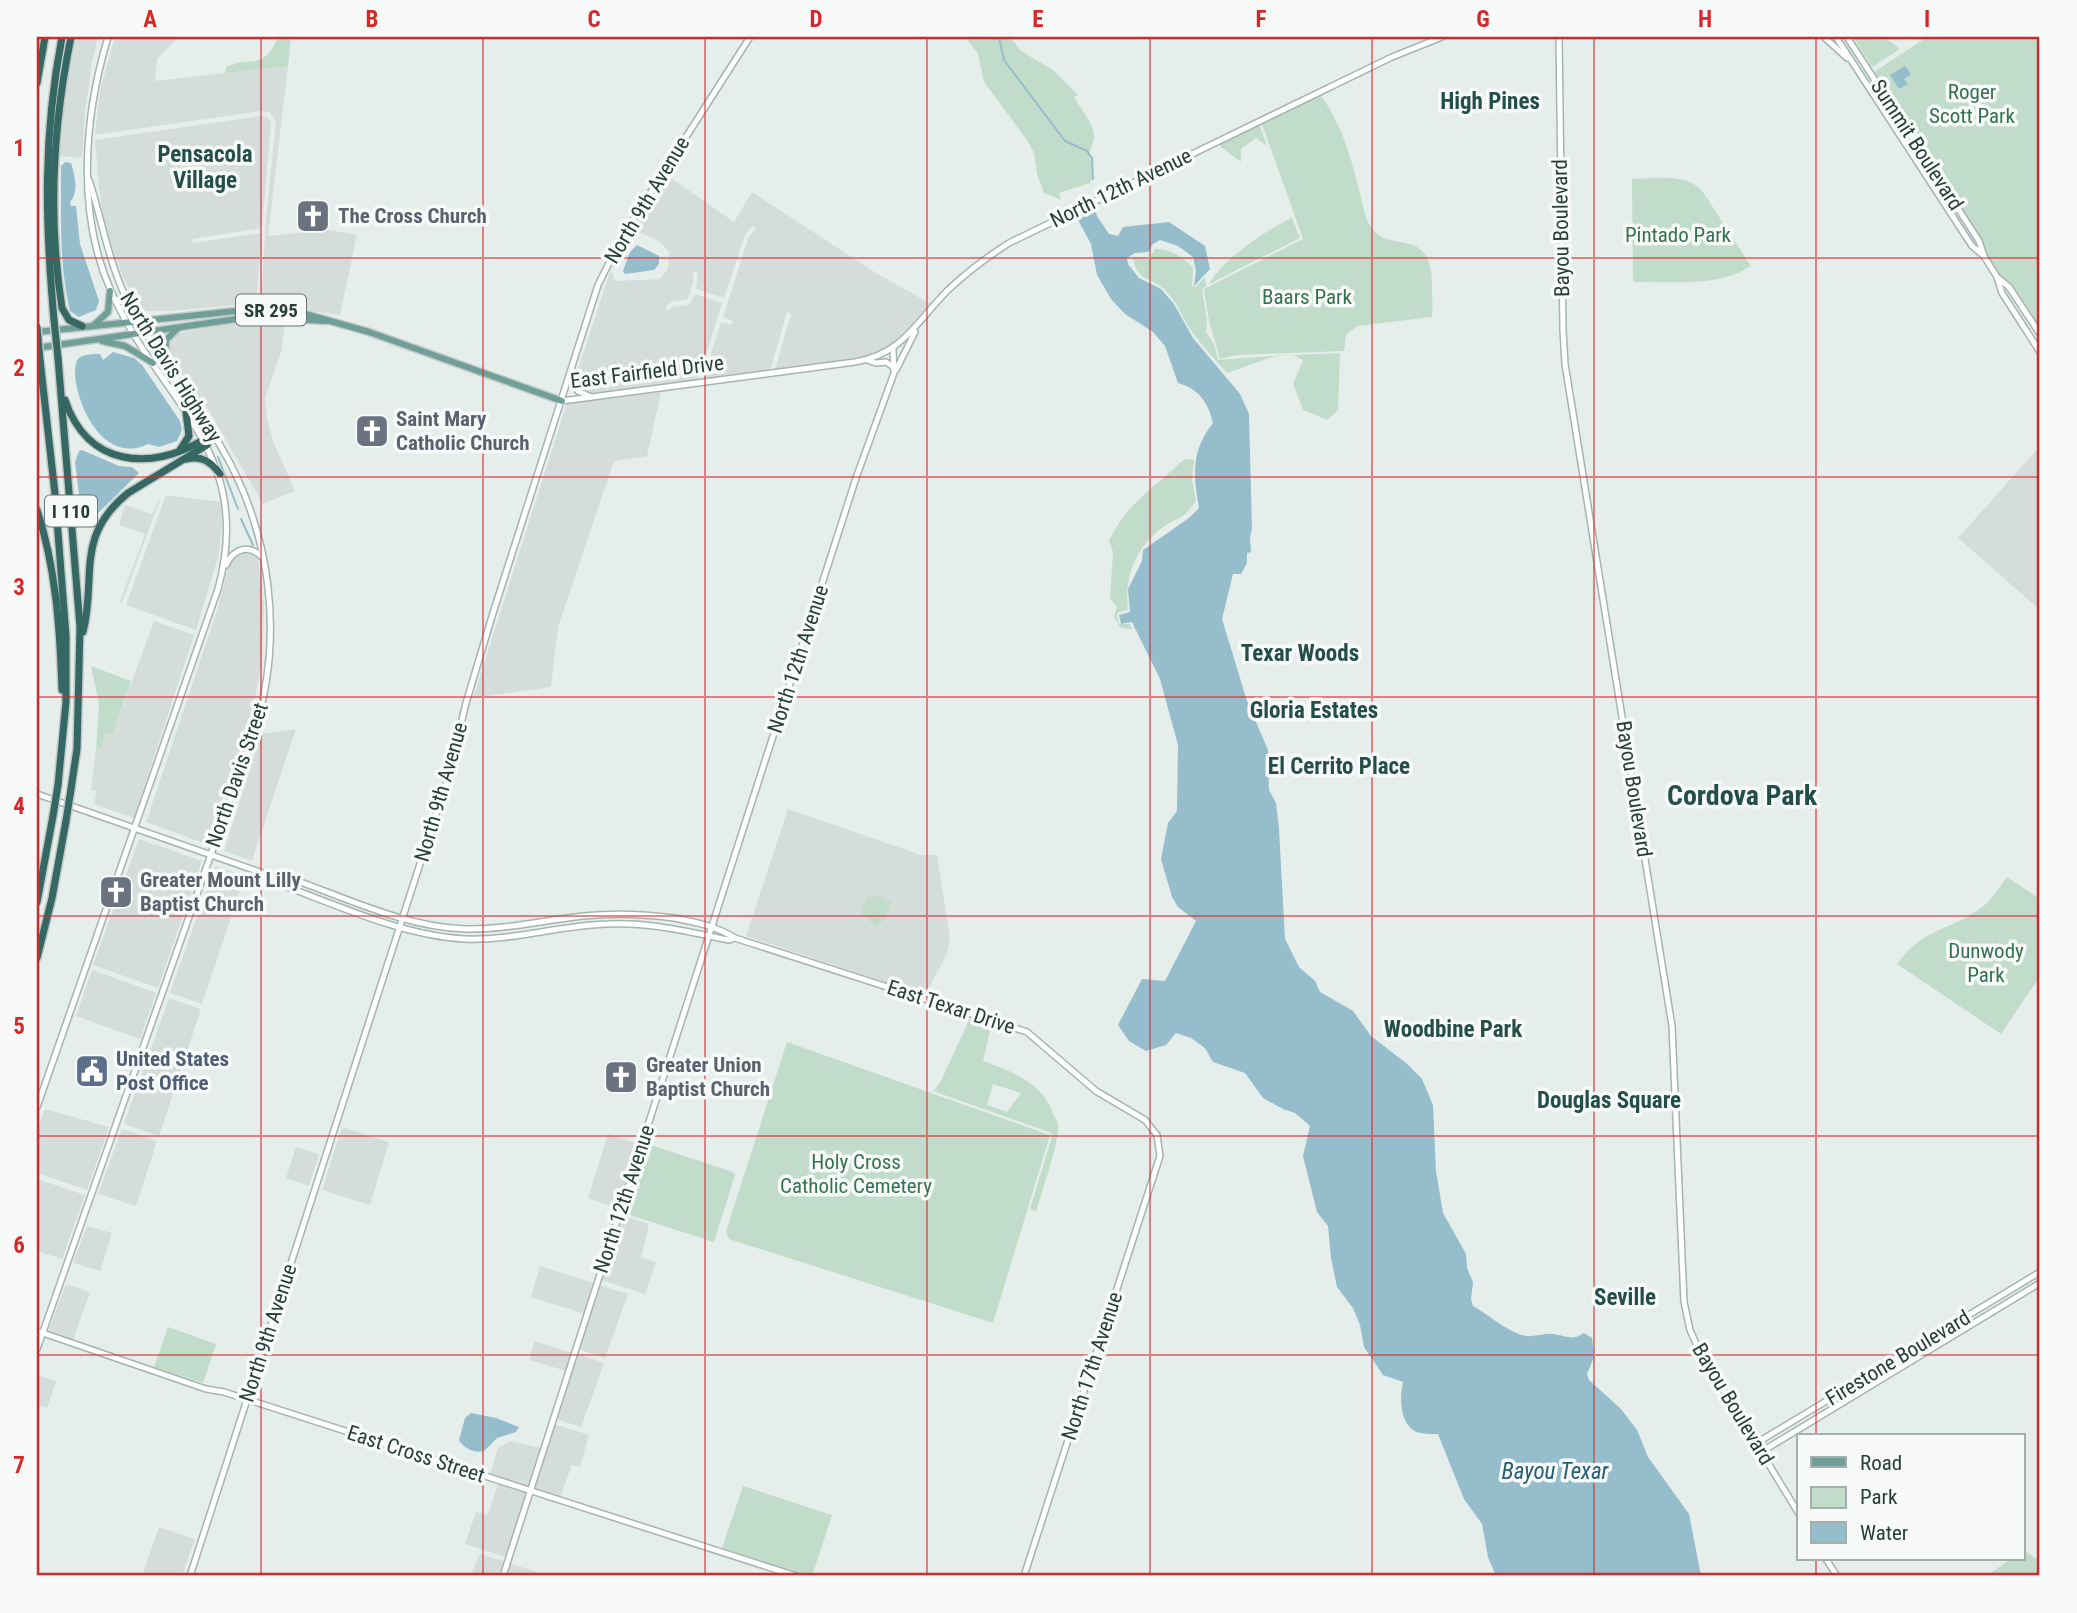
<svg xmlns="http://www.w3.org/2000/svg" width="2077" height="1613" viewBox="0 0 2077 1613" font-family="'Roboto Condensed',sans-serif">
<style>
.built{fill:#d5ddda;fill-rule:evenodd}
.green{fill:#c2dccc;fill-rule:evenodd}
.water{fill:#95bdcc}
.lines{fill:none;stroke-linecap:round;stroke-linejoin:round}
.stream{stroke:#95bdcc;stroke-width:2}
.secondary-casing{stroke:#a3b5b1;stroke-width:8}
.primary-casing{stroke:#c3c9c8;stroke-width:9}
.highway-casing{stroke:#c3c9c8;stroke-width:10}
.secondary{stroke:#fff;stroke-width:5}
.primary{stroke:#709f98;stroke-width:6}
.highway{stroke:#356863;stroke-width:7}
.highway-bridge-casing{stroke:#c3c9c8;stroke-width:10;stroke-linecap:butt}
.highway-bridge{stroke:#356863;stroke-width:7}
.grid{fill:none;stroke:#d62828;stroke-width:2;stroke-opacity:0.55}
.labels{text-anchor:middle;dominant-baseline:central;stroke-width:7;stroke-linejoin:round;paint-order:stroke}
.shield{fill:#f7faf9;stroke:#657674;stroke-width:2}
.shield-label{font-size:19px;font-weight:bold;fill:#273e3b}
.park-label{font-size:21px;fill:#357153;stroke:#f7faf9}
.street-label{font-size:21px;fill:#273e3b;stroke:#f7faf9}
.worship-label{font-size:21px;font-weight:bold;fill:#5b616d;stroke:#f7faf9;text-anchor:start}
.service-label{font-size:21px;font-weight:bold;fill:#4e5e75;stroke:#f7faf9;text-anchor:start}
.neighbourhood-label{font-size:23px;font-weight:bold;fill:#244f49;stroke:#f7faf9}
.water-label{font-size:23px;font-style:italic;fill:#265f75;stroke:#f7faf9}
.district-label{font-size:28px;font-weight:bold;fill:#244f49;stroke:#f7faf9}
.neatline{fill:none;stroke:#d62828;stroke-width:2.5}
.grid-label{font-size:23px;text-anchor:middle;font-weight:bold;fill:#d62828}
</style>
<rect width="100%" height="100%" fill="#e6eeeb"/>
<!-- built -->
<g class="built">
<polygon points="74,37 98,37 92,63 85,112 82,158 58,156 66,83"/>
<polygon points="115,37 177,37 175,41 157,59 155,81 288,66 268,236 328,230 357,235 340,315 261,304 266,217 276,122 270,112 262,111 95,135 100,91"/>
<polygon points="262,116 267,117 271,123 262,228 192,239 193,243 262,233 256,303 170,311 146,311 138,307 123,277 105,227 99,188 95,140"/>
<path d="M668,176L734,222L752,192L876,273L931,304L917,322L892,346L873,355L775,370L791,314L787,312L770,371L703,380L721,322L731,325L733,321L723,317L749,236L756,230L753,226L745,235L724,298L696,289L698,277L697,271L693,273V282L688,299L671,302L665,308L668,311L672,307L689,305L695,294L722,303L698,381L594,395L585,392L574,382L611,269L627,239ZM642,233L660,242L669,252L668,269L660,279L615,281L611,269L618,261L629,239Z"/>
<polygon points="242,322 285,324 281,352 265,398 267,418 273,441 295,491 263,504 209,411 170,357 167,346 174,334"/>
<polygon points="661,392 647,456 614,461 558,627 551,687 473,698 567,403"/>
<polygon points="2040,446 2040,610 1958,538"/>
<polygon points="162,494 122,603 120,602 145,534 119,525 125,505 152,514"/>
<polygon points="166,495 221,502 222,520 219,554 196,630 126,605"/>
<polygon points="249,551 258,557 264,607 262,661 250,722 206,844 146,822 218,608 228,568 234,556 241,552"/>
<polygon points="154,621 194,635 134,818 94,804 97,791 91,790 96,749 102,748 106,733 113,733"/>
<polygon points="296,729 252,861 224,851 261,734"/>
<polygon points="788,809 921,855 937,855 950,938 947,954 925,995 746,936"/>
<polygon points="139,839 202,861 158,988 93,965"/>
<polygon points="215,866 245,876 202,1004 170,993"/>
<polygon points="92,970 156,993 140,1039 76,1016"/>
<polygon points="169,998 201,1009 159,1136 124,1124"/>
<polygon points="45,1109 109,1127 87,1190 37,1173 37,1131"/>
<polygon points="342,1127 389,1142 370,1205 322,1190"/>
<polygon points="122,1129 157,1141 136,1206 98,1194"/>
<polygon points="608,1134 639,1144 619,1209 588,1198"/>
<polygon points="296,1147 319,1154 309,1186 286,1178"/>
<polygon points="37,1179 85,1195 62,1259 37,1251"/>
<polygon points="621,1215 649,1224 641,1258 656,1262 645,1294 601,1280"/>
<polygon points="87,1226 112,1233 100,1271 73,1263"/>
<polygon points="540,1266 594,1283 585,1314 531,1297"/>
<polygon points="66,1284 90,1292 73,1340 48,1332"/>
<polygon points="599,1285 628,1294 605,1358 578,1349"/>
<polygon points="534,1341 572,1353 566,1371 530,1360"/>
<polygon points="577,1354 604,1363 581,1427 556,1419"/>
<polygon points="37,1375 56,1381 47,1408 37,1405"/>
<polygon points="554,1424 589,1435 580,1467 572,1465 560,1497 533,1489"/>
<polygon points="510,1441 541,1448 529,1487 490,1475 498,1448"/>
<polygon points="498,1483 527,1492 506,1557 465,1544 476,1512 488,1515"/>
<polygon points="159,1527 195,1539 182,1576 142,1576"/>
<polygon points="480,1554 505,1562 500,1576 470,1576"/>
<polygon points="509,1563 549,1576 505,1576"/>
</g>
<!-- green -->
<g class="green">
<path d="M278,37H291L288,66L225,73L226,67C253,54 262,73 278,37Z"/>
<path d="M965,37H1010L1021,51L1053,70L1078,95L1074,97C1081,111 1094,121 1094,138C1093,144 1090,149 1089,155C1093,166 1095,172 1090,183L1059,193L1061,200L1044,193L1037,174L1034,153L1027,140L984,82L978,54Z"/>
<polygon points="1853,37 1884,37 1900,49 1872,67"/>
<polygon points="1927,37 2040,37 2040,334 2009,287 1997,277 1983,250 1871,74"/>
<path d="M1319,93C1339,119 1349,150 1357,182C1361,195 1363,211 1369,224C1388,258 1431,222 1432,284C1432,295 1433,306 1432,317L1357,326L1346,335L1344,351L1237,355L1220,359L1209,321L1204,289L1303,239L1261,121Z"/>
<polygon points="1259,124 1267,146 1256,138 1241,149 1241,162 1221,147 1219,143"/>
<path d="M1632,179C1656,179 1686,172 1703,192L1751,266C1718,288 1672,281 1633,282Z"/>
<path d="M1292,218L1300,238L1209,284C1222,260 1267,229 1292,218Z"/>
<path d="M1155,249C1172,250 1181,255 1193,268L1192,286L1195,287L1205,277L1206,286L1202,290L1207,320L1206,332L1214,344L1218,360L1286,355L1269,358L1227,373C1216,361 1205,349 1195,336C1183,321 1179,304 1165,290C1149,276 1137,282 1133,257L1149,260Z"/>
<polygon points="1340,353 1338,410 1327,420 1303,410 1293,384 1303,360 1294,355"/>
<path d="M1185,459L1194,460L1192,480L1196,500C1184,521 1180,515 1162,528C1135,548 1124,578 1128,610L1119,612L1117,615L1119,624H1130L1132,629L1121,628L1114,617L1117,607L1110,599L1113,552L1109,541C1120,517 1136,501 1155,485C1166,477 1174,467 1185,459Z"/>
<polygon points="91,666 131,681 113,733 106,733 102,748 96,749 99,704"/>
<path d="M2007,877L2040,899V976L2001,1034L1897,964C1922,929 1946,932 1978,910C1991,902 1998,889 2007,877Z"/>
<polygon points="879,896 891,902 884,920 875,926 861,913 866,898"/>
<path d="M971,1016L992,1023L983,1061C1011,1071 1039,1081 1052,1110C1053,1115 1058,1121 1058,1126C1060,1139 1041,1195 1036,1211L1030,1209L1052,1136L1051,1133L933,1091L940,1083ZM993,1084L1021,1093L1007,1112L987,1105Z"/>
<polygon points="787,1042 1050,1135 993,1323 729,1239 726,1231"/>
<polygon points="642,1142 733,1172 735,1175 714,1242 620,1212"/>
<polygon points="168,1327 216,1344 203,1383 154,1367"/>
<polygon points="743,1486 832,1515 812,1576 805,1576 722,1548"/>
<polygon points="2023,1550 2040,1561 2040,1576 1990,1576 1989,1574 2011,1559 2023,1559"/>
</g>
<!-- water -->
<g class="water">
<polygon points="1905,66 1911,74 1904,79 1908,84 1899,89 1890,75"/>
<path d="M65,162L71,163C75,175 79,192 70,202L71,206H76L80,244L99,301L96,310L79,317L70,311C59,264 61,215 61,166Z"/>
<path d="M1095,209L1097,216L1109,234L1118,236L1123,227L1169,222L1205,246L1210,269L1194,286L1196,271L1193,257L1178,246L1160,240L1153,244L1148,252L1135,253L1127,258L1128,264L1139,278L1161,289L1174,304L1193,338L1240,394L1249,414L1252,529L1250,537L1251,552L1247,553V563L1241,574H1233L1222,619L1247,701L1268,750L1269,790L1276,803L1279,829L1285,939L1299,967L1315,981L1320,992L1353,1011L1371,1036L1406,1063L1422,1079L1433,1105L1436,1171L1443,1213L1466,1254L1467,1268L1473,1282L1471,1299L1473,1306C1489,1315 1509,1333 1526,1336C1534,1337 1544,1333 1553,1334C1567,1336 1572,1341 1584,1333L1592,1338L1594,1357L1587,1374L1589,1380L1621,1409L1637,1430L1648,1457L1689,1514L1701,1576H1496L1488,1557L1482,1524L1464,1499L1438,1434C1433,1434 1426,1434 1420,1433C1400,1428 1399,1399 1403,1382L1383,1375L1364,1347L1360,1325L1353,1308L1337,1287L1331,1258L1328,1226L1317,1212L1303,1156L1310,1126L1295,1113L1283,1109L1263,1098L1245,1073L1213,1062L1205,1048L1191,1038L1176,1033L1166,1045L1146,1051L1129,1041L1118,1025L1142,979L1165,981L1196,921L1178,907L1172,897L1161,859L1168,823L1177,811L1178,745L1160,679L1132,622L1121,624L1119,615L1130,612L1128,589L1142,561L1143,550L1189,518L1199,508C1193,474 1191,451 1213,423C1208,402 1199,389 1178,383L1165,346L1153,332L1125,314L1111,299L1097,275L1091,244L1077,218Z"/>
<polygon points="637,245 659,256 659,264 654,270 625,274 623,271 630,252"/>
<path d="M113,352L134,358L142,365L180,421L182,430L177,441L159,447L148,444C93,471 64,370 79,358C84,354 93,354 100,354L103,360Z"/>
<polygon points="82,450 119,466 132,467 139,473 91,520 83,516 81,510 75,462 79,451"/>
<path d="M471,1413L496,1418L519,1427L516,1432L497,1438L484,1451C475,1454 463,1448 459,1440L465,1418Z"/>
</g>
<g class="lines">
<!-- stream -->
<g class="stream">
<polyline points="999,37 1004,60 1065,141 1087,151 1092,158 1093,179"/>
<polyline points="218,457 238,509"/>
<polyline points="241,519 253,545"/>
</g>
<!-- secondary casing -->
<g class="secondary-casing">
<g id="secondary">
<polyline points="1559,37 1563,330 1565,364 1672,1026 1684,1302 1690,1330 1698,1348 1799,1514"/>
<polyline points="1824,37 1847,58"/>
<polyline points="1836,37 1972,246 1984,256"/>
<polyline points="1847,37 1979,241 1984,256 1997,277 2009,287 2040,334"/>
<polyline points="1997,277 2002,293 2040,352"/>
<polyline points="867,360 876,363 886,362 895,368"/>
<polyline points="896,370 915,332"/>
<polyline points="569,379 578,391 591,397"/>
<path d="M562,401L855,362C903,354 917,321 948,290C967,272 987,257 1009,243L1392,57L1442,37"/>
<path d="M226,565C234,548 249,544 262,557"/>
<path d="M37,794L277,878L287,877C344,897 404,927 466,929C505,930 544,920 583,916C613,913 644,914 674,918C695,922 716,926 735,938L1027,1032L1096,1091L1145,1120L1157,1135L1160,1156L1024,1576"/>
<path d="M277,878L282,885C339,906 404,936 465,939C513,941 561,925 608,924C650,922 689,932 729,940L735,938"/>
<path d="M37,1107L218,589C256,450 160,403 111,291C76,213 84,117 108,37"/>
<polyline points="37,1331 206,1389 224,1392 796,1576"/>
<path d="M37,1349L254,732C285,637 271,531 220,445C192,398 156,354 130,306C109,266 103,223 89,180"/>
<polyline points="1755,1444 2040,1272"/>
<polyline points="1761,1452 2040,1283"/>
<polyline points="1826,1559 1837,1576"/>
<polyline points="190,1576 450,771 466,703 493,613 598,285 622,237 750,37"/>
<polyline points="503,1576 856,478 894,373 893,349"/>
</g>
</g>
<!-- primary casing -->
<g class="primary-casing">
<g id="primary">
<polyline points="95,324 108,312 110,291"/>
<polyline points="37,332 236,311 270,310 302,313 369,332 562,401"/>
<polyline points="102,341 125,346 153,363"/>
<polyline points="37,348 243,318 272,318 326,321"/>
<polyline points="165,362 166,340 177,329"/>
</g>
</g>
<!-- highway casing -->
<g class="highway-casing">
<g id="highway">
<path d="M71,37C53,125 48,219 62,308L69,320L82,326"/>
<polyline points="37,83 45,37"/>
<path d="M54,320C45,219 43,137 62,37"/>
<polyline points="58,358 80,627 77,749 71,789"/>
<polyline points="40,360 55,494 66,636 66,702 58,785"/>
<path d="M65,400C87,466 150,472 203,440"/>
<polyline points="180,450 189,436 186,412"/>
<path d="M186,459C202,455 211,462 220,474"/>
<path d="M37,510C56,568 60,629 62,690"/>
<path d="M83,632C97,577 74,537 128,493L207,445"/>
<polyline points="37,902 53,816"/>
<polyline points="37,958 52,898 66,821"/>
</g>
</g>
<!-- secondary -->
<use href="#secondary" class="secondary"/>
<!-- primary -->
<use href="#primary" class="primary"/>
<!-- highway -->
<use href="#highway" class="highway"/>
<!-- highway-bridge casing -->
<g class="highway-bridge-casing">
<g id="highway-bridge">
<polyline points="54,320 58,358"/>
<polyline points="37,327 40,360"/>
<polyline points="53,816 58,785"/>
<polyline points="66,821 71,789"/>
</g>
</g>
<!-- highway-bridge -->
<use href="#highway-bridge" class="highway-bridge"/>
</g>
<!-- grid -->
<path class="grid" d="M261,37V1576M483,37V1576M705,37V1576M927,37V1576M1150,37V1576M1372,37V1576M1594,37V1576M1816,37V1436M37,258H2040M37,477H2040M37,697H2040M37,916H2040M37,1136H2040M37,1355H2040M1816,1559V1576"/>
<!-- icons -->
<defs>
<g id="church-square" transform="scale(1.75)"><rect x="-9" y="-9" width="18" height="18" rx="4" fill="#6b7280" stroke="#f7faf9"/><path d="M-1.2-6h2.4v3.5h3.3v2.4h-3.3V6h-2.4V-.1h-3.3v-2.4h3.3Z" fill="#fff"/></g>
<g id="civic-square" transform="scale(1.75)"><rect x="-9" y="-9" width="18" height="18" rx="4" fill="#5c6f8a" stroke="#f7faf9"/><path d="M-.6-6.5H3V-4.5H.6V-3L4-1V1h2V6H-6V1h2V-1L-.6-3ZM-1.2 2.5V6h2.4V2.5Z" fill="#fff"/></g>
</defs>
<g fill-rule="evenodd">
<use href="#church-square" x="313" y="216"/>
<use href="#church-square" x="372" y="431"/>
<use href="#church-square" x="116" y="892"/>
<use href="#civic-square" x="92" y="1071"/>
<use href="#church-square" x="621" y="1077"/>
</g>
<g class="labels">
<!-- shield labels -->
<g class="shield">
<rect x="236" y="294.5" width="70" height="31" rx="5"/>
<rect x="45" y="495.5" width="52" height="31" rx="5"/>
</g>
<g class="shield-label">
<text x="271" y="310">SR 295</text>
<text x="71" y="511">I 110</text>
</g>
<!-- park labels -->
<g class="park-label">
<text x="1972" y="92">Roger<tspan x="1972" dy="24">Scott Park</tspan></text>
<text x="1678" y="235">Pintado Park</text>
<text x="1307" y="297">Baars Park</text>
<text x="1986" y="951">Dunwody<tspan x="1986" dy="24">Park</tspan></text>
<text x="856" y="1162">Holy Cross<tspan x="856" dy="24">Catholic Cemetery</tspan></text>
</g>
<!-- street labels -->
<g class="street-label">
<text transform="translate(1917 145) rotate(57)">Summit Boulevard</text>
<text transform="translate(1121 188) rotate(-26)">North 12th Avenue</text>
<text transform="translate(647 200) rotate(-59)">North 9th Avenue</text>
<text transform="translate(1561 228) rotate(-91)">Bayou Boulevard</text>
<text transform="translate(171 367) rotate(58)">North Davis Highway</text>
<text transform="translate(647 372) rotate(-7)">East Fairfield Drive</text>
<text transform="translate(798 659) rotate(-72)">North 12th Avenue</text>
<text transform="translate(237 775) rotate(-71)">North Davis Street</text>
<text transform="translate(1634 789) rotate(81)">Bayou Boulevard</text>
<text transform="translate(441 792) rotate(-74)">North 9th Avenue</text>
<text transform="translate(951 1007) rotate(18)">East Texar Drive</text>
<text transform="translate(624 1199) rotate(-72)">North 12th Avenue</text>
<text transform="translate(268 1333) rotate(-72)">North 9th Avenue</text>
<text transform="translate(1898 1358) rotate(-31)">Firestone Boulevard</text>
<text transform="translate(1092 1366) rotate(-72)">North 17th Avenue</text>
<text transform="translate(1733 1404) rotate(59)">Bayou Boulevard</text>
<text transform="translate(416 1454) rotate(18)">East Cross Street</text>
</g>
<!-- worship labels -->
<g class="worship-label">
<text x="338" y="216">The Cross Church</text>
<text x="396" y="419">Saint Mary<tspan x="396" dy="24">Catholic Church</tspan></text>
<text x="140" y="880">Greater Mount Lilly<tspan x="140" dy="24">Baptist Church</tspan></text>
<text x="646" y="1065">Greater Union<tspan x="646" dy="24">Baptist Church</tspan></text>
</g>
<!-- service labels -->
<g class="service-label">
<text x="116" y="1059">United States<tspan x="116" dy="24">Post Office</tspan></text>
</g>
<!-- neighbourhood labels -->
<g class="neighbourhood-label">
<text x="1490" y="101">High Pines</text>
<text x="205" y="154">Pensacola<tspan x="205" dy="26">Village</tspan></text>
<text x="1300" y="653">Texar Woods</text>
<text x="1314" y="710">Gloria Estates</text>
<text x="1339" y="766">El Cerrito Place</text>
<text x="1453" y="1029">Woodbine Park</text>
<text x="1609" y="1100">Douglas Square</text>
<text x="1625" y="1297">Seville</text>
</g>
<!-- water labels -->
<g class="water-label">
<text x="1555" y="1471">Bayou Texar</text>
</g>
<!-- district labels -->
<g class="district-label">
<text x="1742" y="795">Cordova Park</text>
</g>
</g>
<!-- border -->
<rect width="2077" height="1613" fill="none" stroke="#f7faf9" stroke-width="77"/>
<!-- legend -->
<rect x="1797" y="1434" width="228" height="126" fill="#f7faf9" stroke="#a4afad" stroke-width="2"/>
<rect x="1811" y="1457" width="35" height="10" fill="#709f98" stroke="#a4afad" stroke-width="2"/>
<text x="1860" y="1470" font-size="21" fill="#273e3b">Road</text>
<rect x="1811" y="1487" width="35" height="21" fill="#c2dccc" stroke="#a4afad" stroke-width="2"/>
<text x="1860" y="1504" font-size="21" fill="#273e3b">Park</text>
<rect x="1811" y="1522" width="35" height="21" fill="#95bdcc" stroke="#a4afad" stroke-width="2"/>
<text x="1860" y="1540" font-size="21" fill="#273e3b">Water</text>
<rect x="38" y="38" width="2000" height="1536" class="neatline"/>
<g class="grid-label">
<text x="150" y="27">A</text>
<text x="372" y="27">B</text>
<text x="594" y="27">C</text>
<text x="816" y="27">D</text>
<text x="1038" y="27">E</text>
<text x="1261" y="27">F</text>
<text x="1483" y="27">G</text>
<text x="1705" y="27">H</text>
<text x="1927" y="27">I</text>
<text x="19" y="156">1</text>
<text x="19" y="376">2</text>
<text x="19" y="595">3</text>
<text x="19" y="814">4</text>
<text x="19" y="1034">5</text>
<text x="19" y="1253">6</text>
<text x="19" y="1473">7</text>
</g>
</svg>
